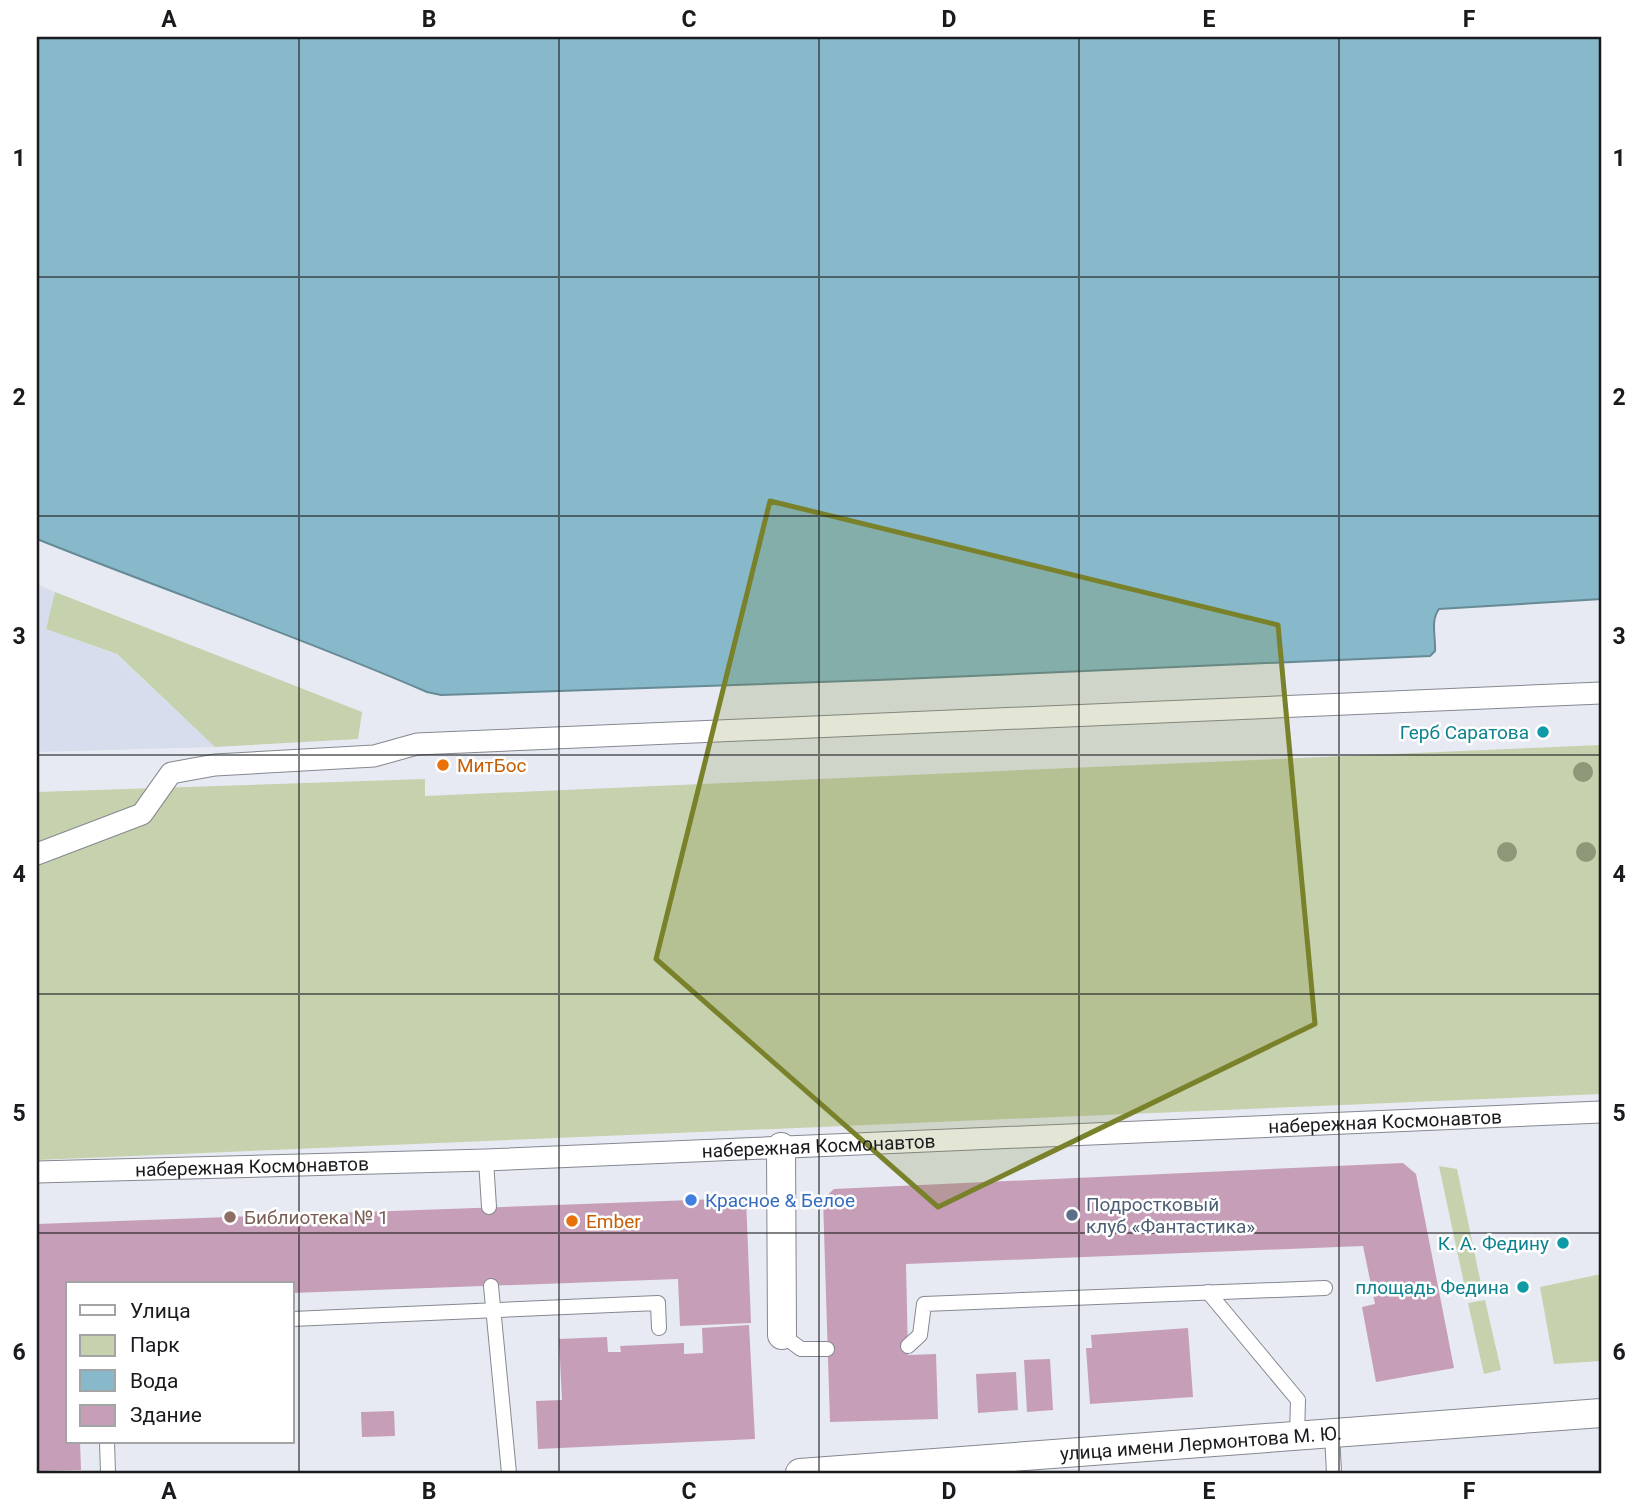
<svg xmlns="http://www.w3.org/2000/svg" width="1638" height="1510" viewBox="0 0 1638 1510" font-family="Roboto,sans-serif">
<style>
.built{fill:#d7ddec}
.green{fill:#c6d1ad}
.water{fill:#87b9ca;stroke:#668a96;stroke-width:2}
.building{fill:#c69eb7}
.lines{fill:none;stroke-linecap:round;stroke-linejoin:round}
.service-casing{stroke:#858890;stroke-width:16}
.pedestrian-casing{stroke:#858890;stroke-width:23}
.minor-casing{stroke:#858890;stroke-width:30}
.service{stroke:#fff;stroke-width:14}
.pedestrian{stroke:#fff;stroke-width:21}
.minor{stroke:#fff;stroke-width:28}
.tree{fill:#8e9879}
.marked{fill:#7a812b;fill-opacity:0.2;stroke:#7a812b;stroke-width:5;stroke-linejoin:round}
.grid{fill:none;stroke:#1a1b1e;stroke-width:2;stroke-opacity:0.55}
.culture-dot{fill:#0f9aa8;stroke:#fff;stroke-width:2.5}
.food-dot{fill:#e8710a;stroke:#fff;stroke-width:2.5}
.shop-dot{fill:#3f7fe0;stroke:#fff;stroke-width:2.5}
.service-dot{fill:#5c6f8a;stroke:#fff;stroke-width:2.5}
.education-dot{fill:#8d6e63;stroke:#fff;stroke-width:2.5}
.labels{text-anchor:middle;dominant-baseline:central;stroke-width:5;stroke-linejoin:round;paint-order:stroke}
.culture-label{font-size:19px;fill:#0d838f;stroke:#fff;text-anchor:end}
.food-label{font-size:19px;fill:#c56008;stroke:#fff;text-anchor:start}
.street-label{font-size:19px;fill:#1a1b1e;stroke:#fff}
.shop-label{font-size:19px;fill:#366cbe;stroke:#fff;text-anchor:start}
.service-label{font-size:19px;fill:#4e5e75;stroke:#fff;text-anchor:start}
.education-label{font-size:19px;fill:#785e54;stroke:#fff;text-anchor:start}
.neatline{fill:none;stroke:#1a1b1e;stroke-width:2.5}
.grid-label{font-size:23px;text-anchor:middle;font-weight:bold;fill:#1a1b1e}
</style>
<rect width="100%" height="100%" fill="#e7eaf2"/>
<!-- built -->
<polygon class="built" points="37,584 55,592 46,629 116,654 215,747 37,752"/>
<!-- green -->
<g class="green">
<polygon points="55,592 362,712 358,739 215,747 117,654 46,629"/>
<polygon points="1601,745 1601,1094 37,1160 37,792 425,779 425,796"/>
<polygon points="1439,1166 1457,1169 1481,1284 1465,1288"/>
<polygon points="1601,1274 1601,1361 1554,1364 1540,1287"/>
<polygon points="1485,1300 1501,1370 1484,1374 1468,1303"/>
</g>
<!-- water -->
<path class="water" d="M37,37H1601V599L1439,609C1430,621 1436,637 1435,651L1430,656L878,680L441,695L427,692C298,636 166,591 37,539Z"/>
<!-- building -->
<g class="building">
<polygon points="1403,1163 1416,1174 1454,1368 1376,1382 1362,1307 1375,1304 1363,1246 906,1264 908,1355 936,1354 938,1419 830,1422 823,1199 834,1189"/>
<polygon points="746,1198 751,1323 680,1326 678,1279 292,1293 292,1284 68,1284 68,1442 80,1442 81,1470 37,1471 37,1224"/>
<polygon points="749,1325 755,1439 538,1449 536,1401 562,1400 559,1339 607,1337 608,1352 621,1352 620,1346 684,1343 684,1354 703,1353 702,1328"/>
<polygon points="1188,1328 1193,1397 1090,1404 1086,1348 1092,1348 1091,1335"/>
<polygon points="1050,1359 1053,1410 1027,1412 1024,1360"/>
<polygon points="1016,1372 1018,1410 978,1413 976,1374"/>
<polygon points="394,1411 395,1436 362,1437 361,1412"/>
</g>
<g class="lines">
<!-- service casing -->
<g class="service-casing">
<g id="service">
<polyline points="486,1160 489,1207"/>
<polyline points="491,1286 509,1473"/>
<polyline points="1208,1292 1298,1400 1297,1436"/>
<polyline points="292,1319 658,1303 659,1328"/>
<polyline points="782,1335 801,1349 827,1349"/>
<polyline points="908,1346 920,1335 924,1304 1325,1288"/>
<polyline points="1332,1434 1334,1473"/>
<polyline points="107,1442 108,1473"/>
</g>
</g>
<!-- pedestrian casing -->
<g class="pedestrian-casing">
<g id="pedestrian">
<polyline points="37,854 142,814 171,773 215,765 374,756 417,744 1601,693"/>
<path id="s1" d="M37,1172L486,1160L1601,1112"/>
</g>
</g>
<!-- minor casing -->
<g class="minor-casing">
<g id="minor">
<polyline points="781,1147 782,1335"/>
<path id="s2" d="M800,1473L1601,1413"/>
</g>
</g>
<!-- service -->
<use href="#service" class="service"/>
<!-- pedestrian -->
<use href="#pedestrian" class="pedestrian"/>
<!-- minor -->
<use href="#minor" class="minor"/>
</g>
<!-- trees -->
<g class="tree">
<circle cx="1583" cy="772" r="10"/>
<circle cx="1507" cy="852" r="10"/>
<circle cx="1586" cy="852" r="10"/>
</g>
<!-- marked area -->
<path class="marked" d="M770,501L1278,625L1315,1024L938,1207L656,959Z"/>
<!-- grid -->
<path class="grid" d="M299,37V1473M559,37V1473M819,37V1473M1079,37V1473M1339,37V1473M37,277H1601M37,516H1601M37,755H1601M37,994H1601M37,1233H1601"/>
<!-- markers -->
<g class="culture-dot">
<circle cx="1543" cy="732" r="7"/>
<circle cx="1563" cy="1243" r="7"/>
<circle cx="1523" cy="1287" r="7"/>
</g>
<g class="food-dot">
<circle cx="443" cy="765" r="7"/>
<circle cx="572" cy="1221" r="7"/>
</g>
<circle class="shop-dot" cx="691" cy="1200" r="7"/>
<circle class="service-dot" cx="1072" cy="1215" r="7"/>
<circle class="education-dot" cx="230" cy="1217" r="7"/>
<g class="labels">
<!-- culture labels -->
<g class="culture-label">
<text x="1529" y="732">Герб Саратова</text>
<text x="1549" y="1243">К. А. Федину</text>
<text x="1509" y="1287">площадь Федина</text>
</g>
<!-- food labels -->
<g class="food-label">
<text x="457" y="765">МитБос</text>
<text x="586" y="1221">Ember</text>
</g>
<!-- street labels -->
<g class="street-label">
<text stroke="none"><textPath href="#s1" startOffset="1349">набережная Космонавтов</textPath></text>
<text stroke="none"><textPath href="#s1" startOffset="782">набережная Космонавтов</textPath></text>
<text stroke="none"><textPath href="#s1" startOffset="215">набережная Космонавтов</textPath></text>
<text stroke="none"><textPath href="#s2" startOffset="402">улица имени Лермонтова М. Ю.</textPath></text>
</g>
<!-- shop labels -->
<g class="shop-label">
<text x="705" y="1200">Красное &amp; Белое</text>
</g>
<!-- service labels -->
<g class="service-label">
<text x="1086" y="1204">Подростковый<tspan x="1086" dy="22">клуб «Фантастика»</tspan></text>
</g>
<!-- education labels -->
<g class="education-label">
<text x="244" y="1217">Библиотека № 1</text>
</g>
</g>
<!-- border -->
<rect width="1638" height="1510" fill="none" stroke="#ffffff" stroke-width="77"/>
<!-- legend -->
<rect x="66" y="1282" width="228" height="161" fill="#ffffff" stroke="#a3a4a5" stroke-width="2"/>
<rect x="80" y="1305" width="35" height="10" fill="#ffffff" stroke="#a3a4a5" stroke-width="2"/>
<text x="130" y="1318" font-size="21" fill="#1a1b1e">Улица</text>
<rect x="80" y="1335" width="35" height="21" fill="#c6d1ad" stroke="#a3a4a5" stroke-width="2"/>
<text x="130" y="1352" font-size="21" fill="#1a1b1e">Парк</text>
<rect x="80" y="1370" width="35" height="21" fill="#87b9ca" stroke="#a3a4a5" stroke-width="2"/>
<text x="130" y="1388" font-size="21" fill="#1a1b1e">Вода</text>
<rect x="80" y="1405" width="35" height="21" fill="#c69eb7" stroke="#a3a4a5" stroke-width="2"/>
<text x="130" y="1422" font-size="21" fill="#1a1b1e">Здание</text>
<rect x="38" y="38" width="1562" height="1434" class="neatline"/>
<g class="grid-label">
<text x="169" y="27">A</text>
<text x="429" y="27">B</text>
<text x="689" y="27">C</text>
<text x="949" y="27">D</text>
<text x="1209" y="27">E</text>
<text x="1469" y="27">F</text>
<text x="19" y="166">1</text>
<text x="1619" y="166">1</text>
<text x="19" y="405">2</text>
<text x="1619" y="405">2</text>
<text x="19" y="644">3</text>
<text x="1619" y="644">3</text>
<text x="19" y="882">4</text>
<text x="1619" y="882">4</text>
<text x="19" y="1121">5</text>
<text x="1619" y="1121">5</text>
<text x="19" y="1360">6</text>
<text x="1619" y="1360">6</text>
<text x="169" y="1499">A</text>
<text x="429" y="1499">B</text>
<text x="689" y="1499">C</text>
<text x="949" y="1499">D</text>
<text x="1209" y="1499">E</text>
<text x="1469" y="1499">F</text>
</g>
</svg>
